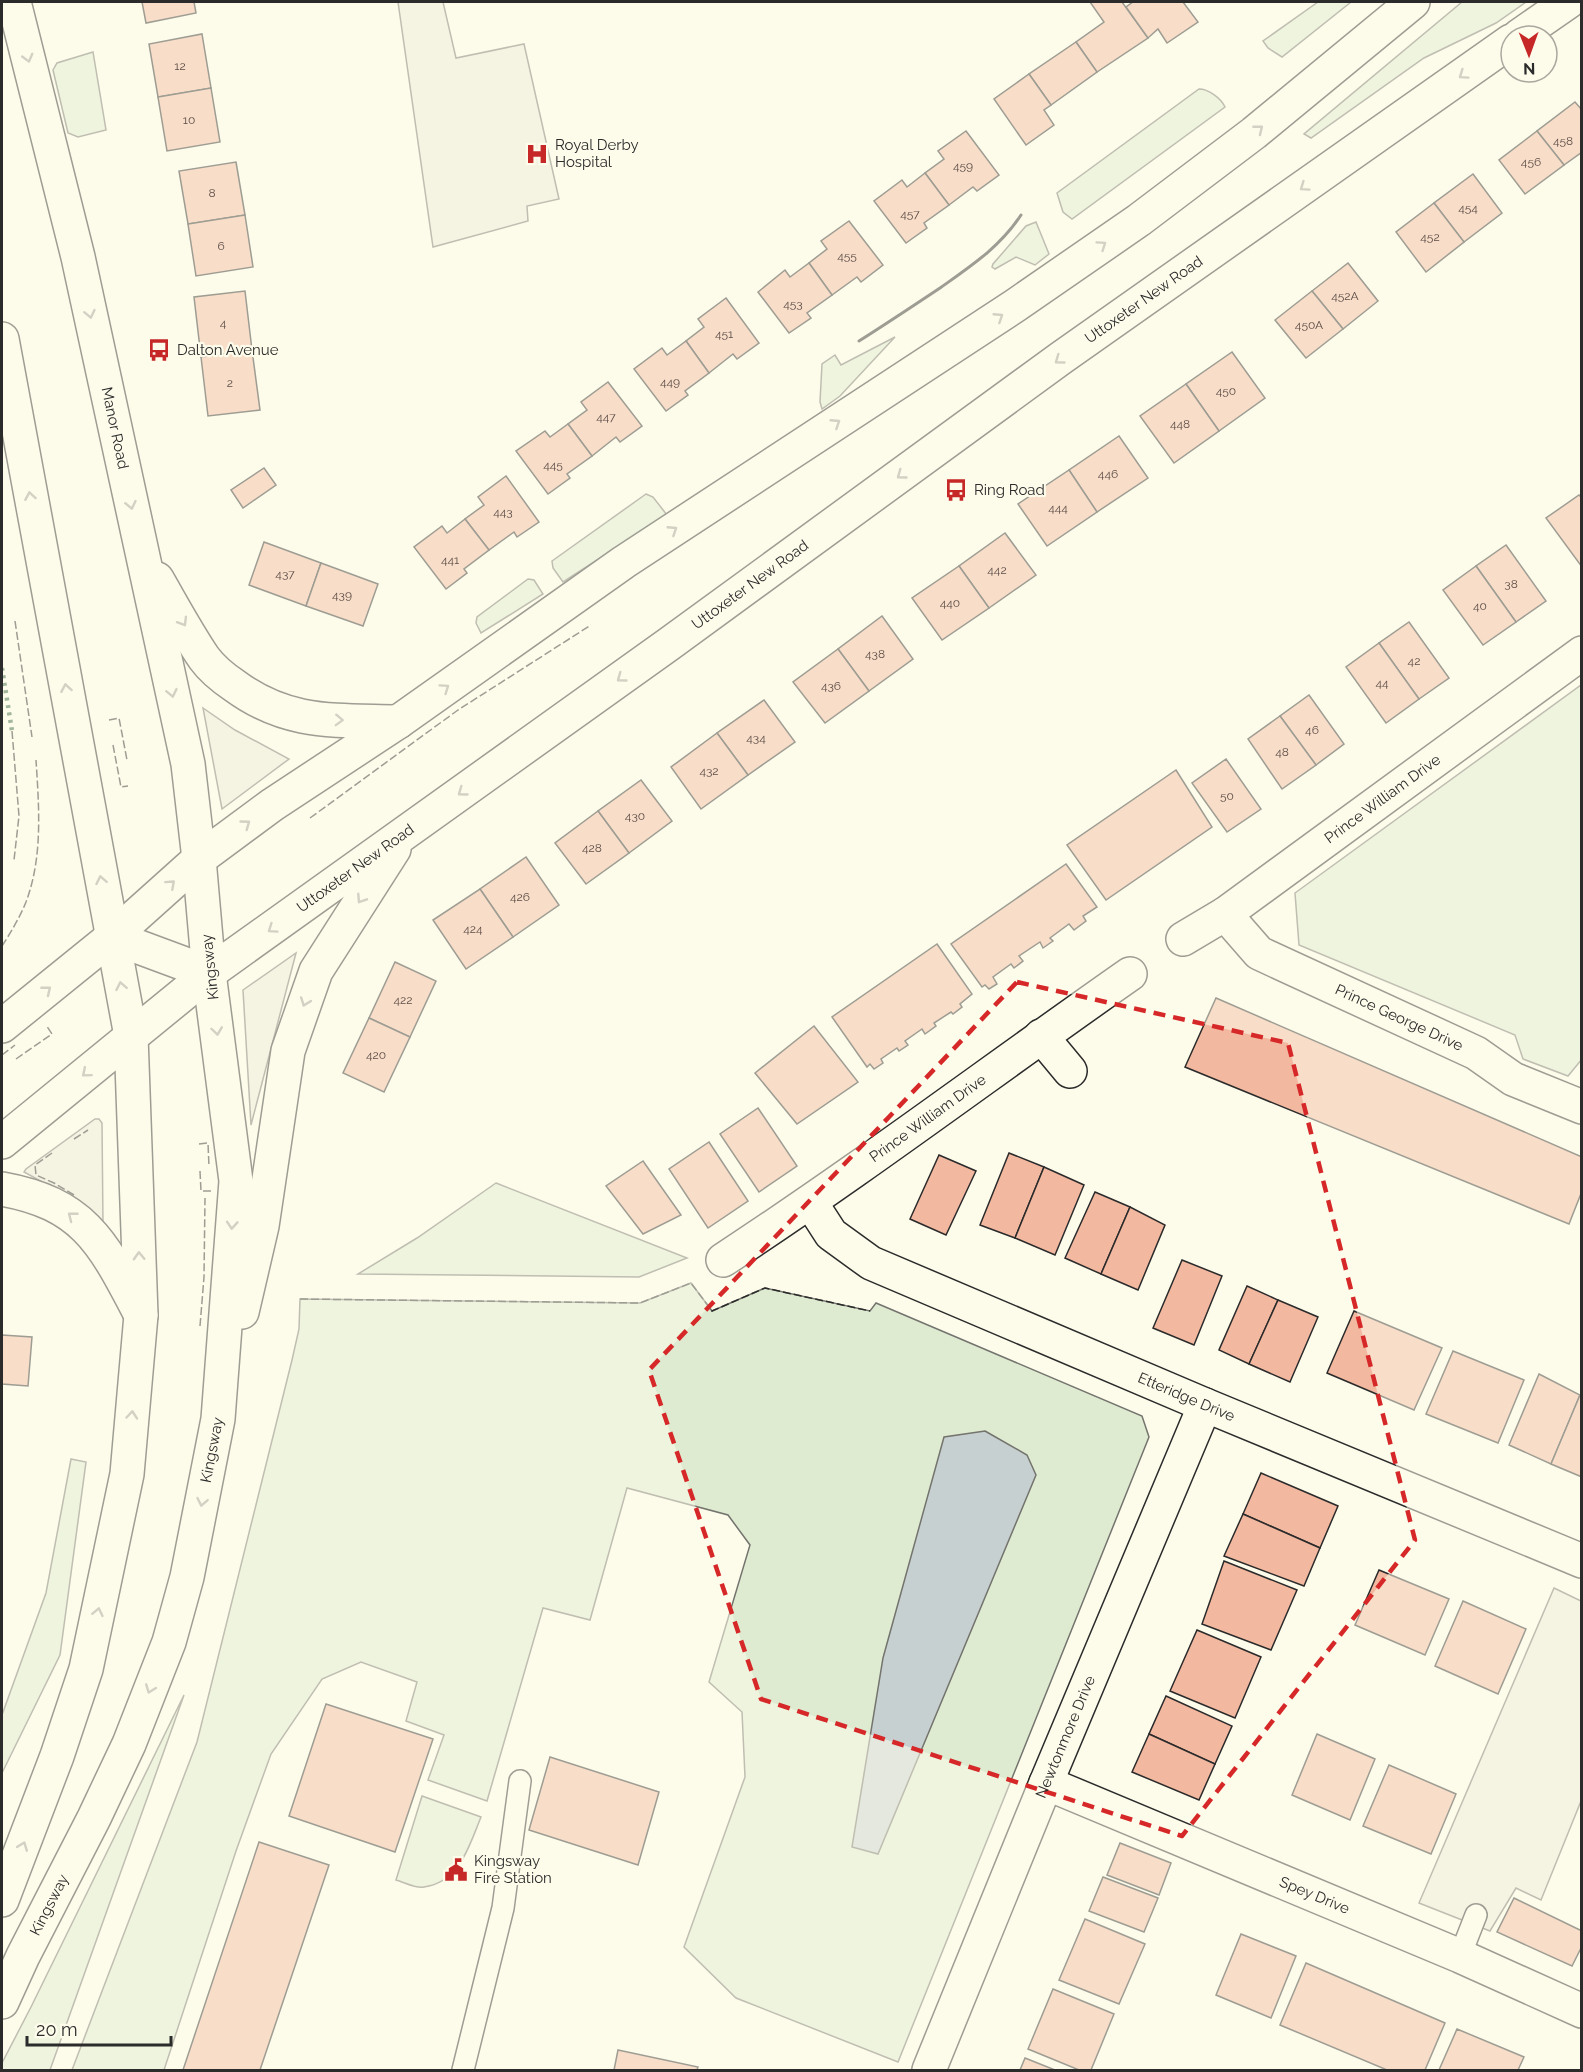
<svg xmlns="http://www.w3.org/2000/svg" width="1583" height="2072" viewBox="0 0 1583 2072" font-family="Raleway,sans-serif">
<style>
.green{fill:#deebd1;stroke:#74746e;stroke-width:1.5}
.parking{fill:#eceadb;stroke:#74746e;stroke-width:1.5}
.water{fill:#c7d0d0;stroke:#74746e;stroke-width:1.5}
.building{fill:#f2b8a0;stroke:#2b2b2b;stroke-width:1.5}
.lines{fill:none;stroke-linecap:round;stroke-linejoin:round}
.service-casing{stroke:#2b2b2b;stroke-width:24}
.minor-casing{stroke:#2b2b2b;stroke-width:36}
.primary-casing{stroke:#2b2b2b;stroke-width:36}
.trunk-casing{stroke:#2b2b2b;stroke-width:36}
.service{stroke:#fdfbea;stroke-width:21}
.minor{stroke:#fdfbea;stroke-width:33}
.primary{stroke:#fdfbea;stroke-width:33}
.trunk{stroke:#fdfbea;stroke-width:33}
.hedge{stroke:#34623c;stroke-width:4.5;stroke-dasharray:3 4.5;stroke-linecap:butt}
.fence{stroke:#2b2b2b;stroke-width:1.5;stroke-dasharray:8 3;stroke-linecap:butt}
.wall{stroke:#2b2b2b;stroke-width:3}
.oneway{stroke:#9e9d94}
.marked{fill:none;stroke:#d62828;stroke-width:4.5;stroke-dasharray:12 8;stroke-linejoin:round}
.labels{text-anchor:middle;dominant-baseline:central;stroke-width:4.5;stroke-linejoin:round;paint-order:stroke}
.number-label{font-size:12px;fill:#5d4e48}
.poi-label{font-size:15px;fill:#2b2b2b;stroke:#fdfbea;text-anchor:start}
.street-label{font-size:15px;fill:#2b2b2b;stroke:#fdfbea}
</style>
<rect width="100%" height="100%" fill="#fdfbea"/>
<!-- green -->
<g class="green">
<polygon points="1318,2 1351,2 1282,57 1268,48 1263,41"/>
<polygon points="1462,2 1526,2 1496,23 1424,58 1311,138 1304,134"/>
<polygon points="93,52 106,130 78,137 68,133 53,70 57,63"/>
<path d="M1199,89C1208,89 1221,98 1225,107L1072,219L1063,212L1057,193Z"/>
<polygon points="1036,222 1049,254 1035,265 1016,257 995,269 992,267 993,264 1026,226"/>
<polygon points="895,337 840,396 822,409 820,402 822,364 835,355 841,365"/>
<polygon points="646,494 653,497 667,515 563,582 553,568 552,561"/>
<polygon points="528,579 534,580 543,594 481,633 476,623 477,617"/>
<polygon points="1581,685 1582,1059 1568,1076 1523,1059 1515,1035 1299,945 1295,893"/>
<polygon points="496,1183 687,1258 639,1277 358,1274 417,1238"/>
<polygon points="691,1283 712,1311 765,1288 870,1311 876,1303 1142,1416 1149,1437 898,2062 736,1998 684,1947 745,1777 742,1712 709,1682 750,1545 728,1515 627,1488 590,1620 543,1608 487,1801 428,1780 444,1735 406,1721 417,1682 361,1662 322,1679 271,1754 236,1851 164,2070 72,2070 197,1742 292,1360 299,1329 300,1299 640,1303"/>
<polygon points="71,1459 86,1462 60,1655 2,1773 2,1715 46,1593"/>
<polygon points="184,1695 50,2070 2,2070 2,2063 31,2007"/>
<path d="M422,1796L481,1817C469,1846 460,1882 424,1887C416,1889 404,1882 396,1880Z"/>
</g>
<!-- parking -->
<g class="parking">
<polygon points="398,2 443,2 456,58 524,44 559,199 527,206 528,221 433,247"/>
<polygon points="203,708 235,730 289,759 222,809"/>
<polygon points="296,953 251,1125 243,990"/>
<polygon points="95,1119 99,1119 102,1123 103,1225 74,1199 24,1172 26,1169"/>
<polygon points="1554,1588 1581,1601 1581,1801 1541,1900 1516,1888 1490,1931 1419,1903"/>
</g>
<!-- water -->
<polygon class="water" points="985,1431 1027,1455 1036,1475 878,1854 852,1847 883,1658 944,1437"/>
<!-- building -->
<g class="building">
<polygon points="142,2 194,2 196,13 146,23"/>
<polygon points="1090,2 1122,2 1148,38 1097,72 1076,42 1104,22"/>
<polygon points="1133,2 1183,2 1198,22 1167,43 1158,29 1148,38 1126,7"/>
<polygon points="202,34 211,88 158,97 149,44"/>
<polygon points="1076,42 1097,72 1051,105 1029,74"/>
<polygon points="1029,74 1051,105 1044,110 1054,125 1026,145 994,99"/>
<polygon points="211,88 220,142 167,151 158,97"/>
<polygon points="1575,102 1582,110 1582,152 1564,165 1537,131"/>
<polygon points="966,131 999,175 977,191 973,187 949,205 925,173 944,159 938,151"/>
<polygon points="1537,131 1564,165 1525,194 1499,160"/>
<polygon points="236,162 245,215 188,224 179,171"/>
<polygon points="925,173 949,205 924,223 927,228 906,243 874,201 902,180 907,187"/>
<polygon points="1473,174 1502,213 1464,242 1434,203"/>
<polygon points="1434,203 1464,242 1426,272 1396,232"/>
<polygon points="245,215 253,267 196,276 188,224"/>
<polygon points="849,221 883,265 861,282 857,277 832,295 809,263 827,249 821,241"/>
<polygon points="809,263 832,295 807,313 811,318 789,333 758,292 785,270 790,277"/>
<polygon points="1348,263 1378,301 1343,329 1312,291"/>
<polygon points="245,291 252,350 201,357 194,297"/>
<polygon points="1312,291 1343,329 1306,358 1275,320"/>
<polygon points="726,298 759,343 737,359 733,354 709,373 686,341 704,327 698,319"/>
<polygon points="686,341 709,373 685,391 688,395 666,411 634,369 662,348 667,355"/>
<polygon points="252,350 260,410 208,416 201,357"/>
<polygon points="1232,352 1265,398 1219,431 1186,384"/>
<polygon points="608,382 642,426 620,442 616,437 592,456 568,424 587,410 581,402"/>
<polygon points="1186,384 1219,431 1174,463 1140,416"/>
<polygon points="568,424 592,456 567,474 570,478 548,494 516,451 545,431 550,437"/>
<polygon points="1119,436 1148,478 1097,512 1069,470"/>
<polygon points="264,468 276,485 243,508 231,490"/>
<polygon points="1069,470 1097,512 1047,546 1018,504"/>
<polygon points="506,476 539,522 517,537 514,532 489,550 465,519 484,505 478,497"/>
<polygon points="1579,495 1582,498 1582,567 1546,518"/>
<polygon points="465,519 489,550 464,569 467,573 446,589 414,547 442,526 447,533"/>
<polygon points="1005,533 1036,575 989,608 959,566"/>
<polygon points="264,542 321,563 306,606 249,585"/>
<polygon points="1506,545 1546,601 1516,622 1476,566"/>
<polygon points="321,563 378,584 363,626 306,606"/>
<polygon points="959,566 989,608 942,640 912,598"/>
<polygon points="1476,566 1516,622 1483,645 1443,590"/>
<polygon points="882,616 913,659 869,691 838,649"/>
<polygon points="1409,622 1449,678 1419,699 1379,643"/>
<polygon points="1379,643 1419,699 1386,723 1346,667"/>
<polygon points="838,649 869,691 825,723 793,682"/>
<polygon points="1309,695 1344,744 1316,765 1280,716"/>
<polygon points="764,700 795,742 748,775 717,733"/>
<polygon points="1280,716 1316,765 1282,789 1248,739"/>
<polygon points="717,733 748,775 701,809 671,767"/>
<polygon points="1226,759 1261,809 1227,832 1192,783"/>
<polygon points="1176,770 1212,827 1106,900 1067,845"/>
<polygon points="641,780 672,821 629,853 598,811"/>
<polygon points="598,811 629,853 586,884 555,843"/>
<polygon points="526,857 559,905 513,937 480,889"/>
<polygon points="1066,864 1097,907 1083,916 1086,921 1074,930 1069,924 1050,938 1053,941 1043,948 1040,942 1019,956 1023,961 1014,968 1011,964 993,977 997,984 989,989 985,985 982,987 951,944"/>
<polygon points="480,889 513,937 466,969 433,920"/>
<polygon points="937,944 972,994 960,1004 962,1007 953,1014 951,1012 934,1023 936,1026 925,1034 922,1029 905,1041 908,1045 899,1051 897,1048 881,1059 883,1063 874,1069 870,1064 867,1067 832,1017"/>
<polygon points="395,962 436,981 410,1037 369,1018"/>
<polygon points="1216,998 1582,1157 1582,1191 1569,1224 1185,1067"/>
<polygon points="369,1018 410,1037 384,1092 343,1073"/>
<polygon points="814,1026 858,1082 797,1124 755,1073"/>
<polygon points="758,1108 797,1166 759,1192 720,1134"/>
<polygon points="709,1142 748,1201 708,1228 669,1169"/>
<polygon points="1009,1153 1044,1167 1015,1238 980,1225"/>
<polygon points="939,1155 976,1171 946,1235 910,1219"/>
<polygon points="643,1161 681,1215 643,1234 606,1186"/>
<polygon points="1044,1167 1084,1185 1055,1255 1015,1238"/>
<polygon points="1095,1192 1130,1207 1101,1274 1065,1258"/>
<polygon points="1130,1207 1165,1225 1138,1290 1101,1274"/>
<polygon points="1182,1260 1222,1276 1194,1345 1153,1328"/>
<polygon points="1247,1286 1278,1300 1249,1364 1219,1350"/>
<polygon points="1278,1300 1318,1317 1290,1382 1249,1364"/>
<polygon points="1354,1311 1442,1348 1414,1410 1327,1373"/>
<polygon points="2,1335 32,1337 28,1386 2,1384"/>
<polygon points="1453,1351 1524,1380 1498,1443 1426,1414"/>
<polygon points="1539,1374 1580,1395 1551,1464 1509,1445"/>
<polygon points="1580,1395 1582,1395 1582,1477 1551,1464"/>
<polygon points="1261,1473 1338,1506 1320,1548 1243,1514"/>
<polygon points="1243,1514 1320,1548 1304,1586 1224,1556"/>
<polygon points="1224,1561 1297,1590 1271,1650 1202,1624"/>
<polygon points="1379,1570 1449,1599 1425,1655 1355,1625"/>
<polygon points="1463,1601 1526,1629 1498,1694 1435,1666"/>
<polygon points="1197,1630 1261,1657 1235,1718 1170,1691"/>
<polygon points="1166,1696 1232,1726 1215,1764 1149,1734"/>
<polygon points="326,1704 433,1739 395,1852 289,1816"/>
<polygon points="1149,1734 1215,1764 1199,1800 1132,1772"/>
<polygon points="1317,1734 1375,1759 1350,1820 1292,1795"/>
<polygon points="550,1757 659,1792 638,1865 529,1830"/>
<polygon points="1389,1765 1456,1794 1431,1854 1363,1826"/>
<polygon points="259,1842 329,1865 260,2070 183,2070"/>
<polygon points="1120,1843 1171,1863 1159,1895 1107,1875"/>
<polygon points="1103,1877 1158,1898 1144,1932 1089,1911"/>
<polygon points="1514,1898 1582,1931 1582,1946 1572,1966 1497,1932"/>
<polygon points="1085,1919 1145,1944 1119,2004 1059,1980"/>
<polygon points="1241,1934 1296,1956 1271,2018 1216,1995"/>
<polygon points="1306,1963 1445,2023 1425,2070 1387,2070 1280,2025"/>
<polygon points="1053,1989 1114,2014 1091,2070 1079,2070 1028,2049"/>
<polygon points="1457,2029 1524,2057 1518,2070 1439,2070"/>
<polygon points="618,2050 698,2067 697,2070 614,2070"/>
<polygon points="1025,2058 1055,2070 1020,2070"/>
</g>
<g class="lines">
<!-- service casing -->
<g class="service-casing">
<g id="service">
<polyline points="1460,1956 1476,1915"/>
<polyline points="463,2070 503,1908 520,1781"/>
</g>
</g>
<!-- minor casing -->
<g class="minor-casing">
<g id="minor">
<path id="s1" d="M1225,914L1259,953L1476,1053L1513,1079L1582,1107"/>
<path id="s2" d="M1183,939L1225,914L1582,653"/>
<polyline points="1041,1036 1070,1071"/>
<path id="s3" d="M811,1203L831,1234L871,1263L1205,1405L1582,1561"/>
<path id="s4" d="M723,1260C862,1169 994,1069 1130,974"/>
<path id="s5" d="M1046,1783L1460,1956L1582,2011"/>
<path id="s6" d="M929,2070L1046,1783L1205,1405"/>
</g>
</g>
<!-- primary casing -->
<g class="primary-casing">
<g id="primary">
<polyline points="2,1026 112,937 199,859"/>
<polyline points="2,1142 209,973"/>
<path d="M2,1189C86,1204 104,1245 141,1315"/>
</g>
</g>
<!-- trunk casing -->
<g class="trunk-casing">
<g id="trunk">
<polyline points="1519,36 1568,2"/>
<polyline points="2,339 131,1036 141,1315 127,1474 86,1669 57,1756 2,1900"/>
<path d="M157,579C172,605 187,633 204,658C212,669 223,678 235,686C288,725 335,720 398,722"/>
<polyline points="199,859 272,805 398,722 624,562 1016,305 1139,220 1254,133 1413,2"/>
<polyline points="112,937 209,973"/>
<path id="s7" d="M209,973L669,644L1061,358L1511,41"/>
<polyline points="242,1312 262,1226 288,1051 316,971 394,849"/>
<path id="s8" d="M2,2002L23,1956L94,1818L129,1744L169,1642L187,1577L218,1419L236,1181L209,973L199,859L188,764L78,257L14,2"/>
</g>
</g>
<!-- service -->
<use href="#service" class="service"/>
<!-- minor -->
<use href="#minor" class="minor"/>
<!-- primary -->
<use href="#primary" class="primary"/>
<!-- trunk -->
<use href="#trunk" class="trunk"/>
<!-- hedge -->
<polyline class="hedge" points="2,668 12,731"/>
<!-- fence -->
<g class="fence">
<polyline points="15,621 32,737"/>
<polyline points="109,720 119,718 127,760"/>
<polyline points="12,731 19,816 14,860"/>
<polyline points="113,745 121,787 128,786"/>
<polyline points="310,818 458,710 591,625"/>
<path d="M2,946C11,932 20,917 26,902C43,857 39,807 36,760"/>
<polyline points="2,1055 15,1045"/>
<polyline points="16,1059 52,1034 46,1025"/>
<polyline points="74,1139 88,1130"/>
<polyline points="199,1144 208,1143 209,1167"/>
<polyline points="52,1153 35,1165 36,1175 54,1183 74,1195"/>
<polyline points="200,1171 201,1191 211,1191"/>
<polyline points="300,1299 640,1303 691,1283 712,1311 765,1288 870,1311"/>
<polyline points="200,1326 204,1277 205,1198"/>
</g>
<!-- wall -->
<path class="wall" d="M859,341C886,324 913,306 940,288C971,266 1000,247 1021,215"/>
</g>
<!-- one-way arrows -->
<defs><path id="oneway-chevron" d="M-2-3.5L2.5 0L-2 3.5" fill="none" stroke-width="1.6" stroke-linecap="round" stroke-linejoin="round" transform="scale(1.5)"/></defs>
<g class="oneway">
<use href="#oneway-chevron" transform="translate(28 58) rotate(75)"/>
<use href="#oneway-chevron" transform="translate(1463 75) rotate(145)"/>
<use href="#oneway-chevron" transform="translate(1259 129) rotate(-39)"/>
<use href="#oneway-chevron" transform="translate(1304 187) rotate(145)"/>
<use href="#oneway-chevron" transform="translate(1102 245) rotate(-35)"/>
<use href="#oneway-chevron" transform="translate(90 314) rotate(78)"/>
<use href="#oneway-chevron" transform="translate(999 317) rotate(-33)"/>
<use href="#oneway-chevron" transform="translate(1059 360) rotate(144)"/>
<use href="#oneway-chevron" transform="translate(836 423) rotate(-33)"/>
<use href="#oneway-chevron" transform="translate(901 475) rotate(144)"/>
<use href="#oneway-chevron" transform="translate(30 496) rotate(-100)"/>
<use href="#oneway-chevron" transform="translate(131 505) rotate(78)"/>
<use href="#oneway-chevron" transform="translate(673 530) rotate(-33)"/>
<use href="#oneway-chevron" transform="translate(183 622) rotate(59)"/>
<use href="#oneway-chevron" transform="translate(621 678) rotate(144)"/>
<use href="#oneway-chevron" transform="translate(66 688) rotate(-100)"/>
<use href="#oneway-chevron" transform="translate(445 688) rotate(-35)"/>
<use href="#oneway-chevron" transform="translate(172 693) rotate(78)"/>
<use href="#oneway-chevron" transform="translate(339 720) rotate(2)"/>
<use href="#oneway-chevron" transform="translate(462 792) rotate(144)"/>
<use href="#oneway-chevron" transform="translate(246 824) rotate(-36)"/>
<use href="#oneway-chevron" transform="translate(101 880) rotate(-101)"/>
<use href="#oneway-chevron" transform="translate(171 884) rotate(-42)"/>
<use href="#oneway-chevron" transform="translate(361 899) rotate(123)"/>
<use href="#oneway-chevron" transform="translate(272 929) rotate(145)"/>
<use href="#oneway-chevron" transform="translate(121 986) rotate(-101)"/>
<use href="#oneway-chevron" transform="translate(47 990) rotate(-39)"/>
<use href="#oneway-chevron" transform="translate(305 1002) rotate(110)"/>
<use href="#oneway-chevron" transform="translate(217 1031) rotate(82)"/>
<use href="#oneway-chevron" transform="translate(86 1073) rotate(140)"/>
<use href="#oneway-chevron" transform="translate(72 1216) rotate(-142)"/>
<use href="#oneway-chevron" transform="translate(232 1225) rotate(94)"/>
<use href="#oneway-chevron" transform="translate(139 1256) rotate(-92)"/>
<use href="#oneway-chevron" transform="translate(132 1415) rotate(-85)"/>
<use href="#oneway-chevron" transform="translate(202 1502) rotate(101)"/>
<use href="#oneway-chevron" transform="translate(98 1612) rotate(-78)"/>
<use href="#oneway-chevron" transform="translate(150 1689) rotate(111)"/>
<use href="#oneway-chevron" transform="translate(23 1846) rotate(-69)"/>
</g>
<!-- marked area -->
<path d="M0 0H1583V2072H0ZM1017,982L1288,1043L1415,1540L1182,1836L761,1699L649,1370Z" fill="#fdfbea" fill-opacity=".55" fill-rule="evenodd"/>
<path class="marked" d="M1017,982L1288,1043L1415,1540L1182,1836L761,1699L649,1370Z"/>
<!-- icons -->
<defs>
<g id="hospital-bare" transform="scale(1.8)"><path d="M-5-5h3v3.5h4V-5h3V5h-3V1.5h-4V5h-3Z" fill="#c62828" stroke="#fdfbea" stroke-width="2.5" paint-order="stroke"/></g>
<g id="bus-bare" transform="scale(1.8)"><path d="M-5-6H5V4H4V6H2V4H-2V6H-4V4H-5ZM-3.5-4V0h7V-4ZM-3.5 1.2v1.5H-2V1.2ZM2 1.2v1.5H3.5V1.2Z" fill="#c62828" stroke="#fdfbea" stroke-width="2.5" paint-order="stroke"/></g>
<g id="civic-bare" transform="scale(1.8)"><path d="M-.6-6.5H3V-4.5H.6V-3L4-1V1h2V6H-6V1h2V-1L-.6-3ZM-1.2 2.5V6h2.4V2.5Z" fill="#c62828" stroke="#fdfbea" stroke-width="2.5" paint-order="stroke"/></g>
</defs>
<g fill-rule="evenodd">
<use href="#hospital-bare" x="537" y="154"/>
<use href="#bus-bare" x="159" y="350"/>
<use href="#bus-bare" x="956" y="490"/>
<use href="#civic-bare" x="456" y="1870"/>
</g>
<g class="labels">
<!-- number labels -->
<g class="number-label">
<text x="180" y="66">12</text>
<text x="189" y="120">10</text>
<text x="1563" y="141">458</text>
<text x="1531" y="162">456</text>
<text x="963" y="166">459</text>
<text x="212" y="193">8</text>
<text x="1468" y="208">454</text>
<text x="910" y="214">457</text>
<text x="1430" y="237">452</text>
<text x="221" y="246">6</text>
<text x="847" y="256">455</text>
<text x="1345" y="296">452A</text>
<text x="793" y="304">453</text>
<text x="223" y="323">4</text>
<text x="1309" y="325">450A</text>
<text x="724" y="334">451</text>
<text x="670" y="382">449</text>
<text x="230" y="383">2</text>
<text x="1226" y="391">450</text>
<text x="606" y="417">447</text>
<text x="1180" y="424">448</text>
<text x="553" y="465">445</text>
<text x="1108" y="474">446</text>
<text x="1058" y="508">444</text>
<text x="503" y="512">443</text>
<text x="450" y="560">441</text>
<text x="997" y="570">442</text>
<text x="285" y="574">437</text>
<text x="1511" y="584">38</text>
<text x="342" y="595">439</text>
<text x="950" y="603">440</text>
<text x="1480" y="606">40</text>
<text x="875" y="654">438</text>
<text x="1414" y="661">42</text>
<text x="1382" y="683">44</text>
<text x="831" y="686">436</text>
<text x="1312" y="730">46</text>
<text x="756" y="738">434</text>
<text x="1282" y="752">48</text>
<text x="709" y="771">432</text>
<text x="1227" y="796">50</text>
<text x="635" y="816">430</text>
<text x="592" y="848">428</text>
<text x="520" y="897">426</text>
<text x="473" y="929">424</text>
<text x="403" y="1000">422</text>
<text x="376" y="1055">420</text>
</g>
<!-- poi labels -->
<g class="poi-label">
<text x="555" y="145">Royal Derby<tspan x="555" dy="17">Hospital</tspan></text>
<text x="177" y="350">Dalton Avenue</text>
<text x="974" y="490">Ring Road</text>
<text x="474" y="1861">Kingsway<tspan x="474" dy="17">Fire Station</tspan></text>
</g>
<!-- street labels -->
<g class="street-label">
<text stroke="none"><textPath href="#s7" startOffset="1152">Uttoxeter New Road</textPath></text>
<text transform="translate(115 428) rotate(78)">Manor Road</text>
<text stroke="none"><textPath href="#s7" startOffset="666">Uttoxeter New Road</textPath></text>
<text stroke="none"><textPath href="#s2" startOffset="244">Prince William Drive</textPath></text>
<text stroke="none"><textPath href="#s7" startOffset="180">Uttoxeter New Road</textPath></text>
<text transform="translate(210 967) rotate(-96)">Kingsway</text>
<text stroke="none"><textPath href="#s1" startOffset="206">Prince George Drive</textPath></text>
<text stroke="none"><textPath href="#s4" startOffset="249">Prince William Drive</textPath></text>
<text stroke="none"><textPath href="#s3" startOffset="429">Etteridge Drive</textPath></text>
<text stroke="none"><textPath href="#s8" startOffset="594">Kingsway</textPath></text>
<text stroke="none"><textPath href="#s6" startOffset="360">Newtonmore Drive</textPath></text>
<text stroke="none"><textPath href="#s5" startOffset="291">Spey Drive</textPath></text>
<text stroke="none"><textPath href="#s8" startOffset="108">Kingsway</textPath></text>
</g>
</g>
<!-- border -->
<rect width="1583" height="2072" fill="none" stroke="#2b2b2b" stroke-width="6"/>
<!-- north arrow -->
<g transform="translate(1529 54) rotate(179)"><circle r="28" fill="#fdfbea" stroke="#a9a89e" stroke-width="1.5"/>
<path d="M0-4.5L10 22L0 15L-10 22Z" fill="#c62828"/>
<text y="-9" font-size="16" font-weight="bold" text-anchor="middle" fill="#2b2b2b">N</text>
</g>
<!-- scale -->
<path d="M27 2036v9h144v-9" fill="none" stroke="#2b2b2b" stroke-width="3"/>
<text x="36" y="2036" font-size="18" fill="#2b2b2b" stroke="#fdfbea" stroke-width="4.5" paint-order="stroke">20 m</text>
</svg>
